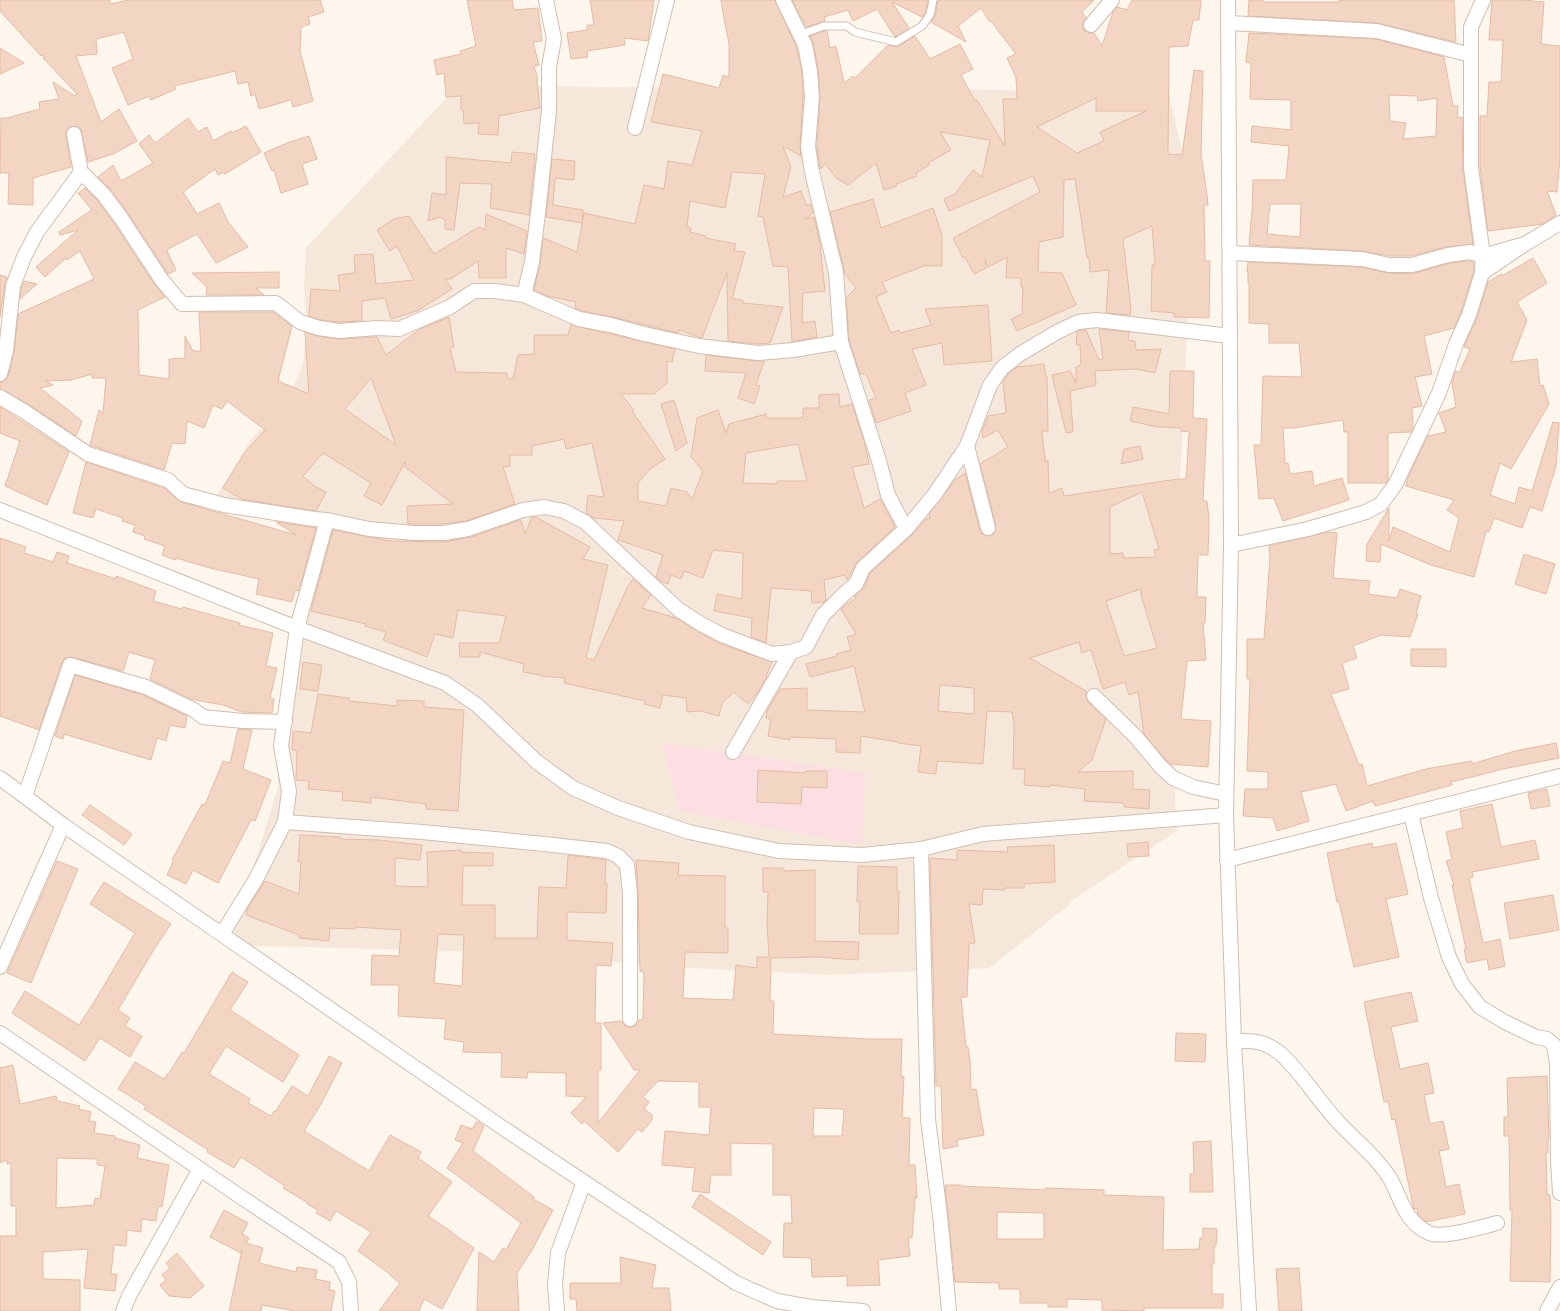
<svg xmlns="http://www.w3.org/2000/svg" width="1560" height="1311" viewBox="0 0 1560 1311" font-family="Quicksand,sans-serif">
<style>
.residential{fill:#f5e8da}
.medical{fill:#fbdfe3}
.building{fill:#f3d5c3;stroke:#e6bba3;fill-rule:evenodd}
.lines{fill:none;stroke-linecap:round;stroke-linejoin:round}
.lane-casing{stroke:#d1beb0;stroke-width:9}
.street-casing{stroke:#d1beb0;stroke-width:16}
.lane{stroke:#fff;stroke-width:7}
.street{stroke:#fff;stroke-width:14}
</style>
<rect width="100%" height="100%" fill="#fdf6ec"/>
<!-- residential -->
<polygon class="residential" points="474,86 1002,90 1064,93 1168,90 1193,199 1170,703 1177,831 1071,901 1068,906 989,968 830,975 673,967 520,953 230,945 278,787 278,715 312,525 211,504 254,435 269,424 287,402 303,364 307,326 304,285 306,248 449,95"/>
<!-- medical -->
<polygon class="medical" points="662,743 865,773 862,845 679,811"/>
<!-- building -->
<g class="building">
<polygon points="0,0 110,0 110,4 129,0 320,0 324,12 308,17 310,24 301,27 300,51 313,101 293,107 291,100 259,109 255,94 251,96 248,82 238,84 235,71 174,86 176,89 151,100 149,96 128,105 112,68 133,59 124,32 96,39 97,54 76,56 101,122 119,109 137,141 113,154 88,162 81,129 76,126 69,127 66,131 66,136 71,167 33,178 33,205 8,204 9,173 0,173 1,118 7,118 40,109 39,102 59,99 53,82 75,96 77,94 44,59 43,55 41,56 0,11"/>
<polygon points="467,0 512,0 514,10 538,8 542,41 533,42 539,65 534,66 538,80 537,81 540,108 499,116 498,135 478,134 479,123 464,124 463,110 461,110 461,96 446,97 444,73 437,75 434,60 461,54 460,51 476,46"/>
<polygon points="590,0 654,0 648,41 624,38 625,45 587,51 588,57 571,59 567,33 587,30 587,25 594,25"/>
<polygon points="721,0 775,0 797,48 802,72 803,97 800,146 801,156 783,146 791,167 783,197 801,191 806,205 811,204 813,213 805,219 814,217 821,247 820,246 825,291 803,293 802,323 815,321 817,337 792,342 788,267 773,266 763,217 758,216 765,174 732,172 725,208 690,201 687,226 691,228 690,232 706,236 706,238 736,244 734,251 745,252 732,299 743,300 743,303 783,307 770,343 758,344 728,341 727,273 702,338 679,330 678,333 613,317 582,311 575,308 576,302 547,296 534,290 540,264 543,238 577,252 584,213 635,224 644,185 664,189 668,161 692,165 702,131 651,122 663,74 719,88 723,75 729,77 729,43 725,24"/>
<polygon points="792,0 928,0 925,13 922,17 892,2 909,28 895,37 877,9 853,21 848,10 824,17 825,21 806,27"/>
<path d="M938,0H1094L1082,12L1086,18L1083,23V28L1085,31L1089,33H1094L1102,46L1113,12L1117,7L1127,10L1132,0H1201L1199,20H1193L1188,46L1169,47L1168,154L1182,155L1194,70L1203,71L1201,154L1207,195L1208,205H1204L1205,261H1210L1209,318L1174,317V313L1151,311L1152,265H1155L1152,226L1123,239L1131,309L1130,315L1106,313L1109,270L1090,272L1089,258H1087L1075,179L1064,180L1063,237L1039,242L1038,272L1062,273L1076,305L1017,331L1011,319L1022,314L1023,287H1021V278H1006L1007,257L988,267L985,260L986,268L974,274L965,257L963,258L953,238L1040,192L1033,176L949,211L944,199L955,194L973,170L982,177L990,140L940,132L951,150L928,163L929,165L916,173L917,176L896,184L897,186L884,190L876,163L848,185L836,178L825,163L821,169L820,168L817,147L820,96L818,69L813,43L810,36L825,31H827L830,48L836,46L844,83L853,76L855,78L888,45L897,47L915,36L930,59L960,44L973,69L961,75L975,101L977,100L1005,146L1003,99H1017L1016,77L1007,58L1016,54L990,20L989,21L981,8L958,26L966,42L931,22L935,16ZM1096,98V111H1146L1100,132L1104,141L1077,153L1037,127Z"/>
<polygon points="1249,0 1263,0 1263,2 1340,2 1339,0 1454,0 1456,42 1377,23 1248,16"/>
<polygon points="1492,0 1521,0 1544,2 1541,44 1560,46 1560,158 1557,192 1547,191 1556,215 1543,224 1488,231 1480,167 1480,116 1487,116 1489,82 1501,82 1503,40 1489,40"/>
<path d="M1249,33L1376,39L1444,57L1453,106H1458L1457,118L1462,117L1463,169L1473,244L1446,247L1411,256H1390L1362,251L1249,245L1252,210L1253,180H1286L1289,146L1251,142L1252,126L1291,130V100L1250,99L1251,63L1246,62ZM1389,95L1417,96L1418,101L1437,98L1436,136L1403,139L1406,123L1390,121ZM1270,204H1301L1300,237L1267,234Z"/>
<polygon points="0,48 24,63 0,74"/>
<polygon points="188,118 198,132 207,127 213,141 231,131 232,133 246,126 261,152 225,174 224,172 218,175 215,169 183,192 197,214 219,203 228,222 248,247 216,263 197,234 168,249 167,251 176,270 168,274 128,213 111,190 98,177 113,165 121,181 153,163 139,144 149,135 155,143"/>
<polygon points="309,136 317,159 302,164 308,184 281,193 274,170 272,171 264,153 287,143"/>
<polygon points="512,152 535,154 534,158 535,158 529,215 490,208 492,184 460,183 454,230 445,229 445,220 440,217 428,221 432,193 446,195 446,157 511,163"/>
<polygon points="552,159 575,161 574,180 555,178 553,205 583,210 582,223 546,217"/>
<path d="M85,188L98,201L114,223L154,284L165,297L138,310L139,375L169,379V359L185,358V336L193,351H201L199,312H273L292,326L278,381L309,394L305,332L318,336L338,339L377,337L386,355L420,329L449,317L454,347L450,348L456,372L507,373V378L513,379L518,355L534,354V335H568L571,325L675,349L672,362L667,361V383L654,394H621L634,410L632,411L665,459L650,469L638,483V501L666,506L671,488L687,492L691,498L693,497L703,471L691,457L697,418L718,410L726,433L729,424L766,414V418H803V408H819V395L839,394L840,407L852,404L865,444L869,464L852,467L864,508L880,499L895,527L857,562L847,580L845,575L824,580L826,600L824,602L812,603L811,591L771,588L766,643L751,637L752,618L714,611L717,594L742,599L743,553L713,550L703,578L684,571L681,579L671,575L668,584L660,581L656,577L663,555L618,540L624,521L594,518L586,513L588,495L604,497L592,443L566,449L564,439L532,446V455H510V466L503,467L515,504L466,521L443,524H408L407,506L453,504L405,467V462L382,505L364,496L371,483L323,453L303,476L314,486L326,492L316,511L241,499L223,488L245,452L265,430L227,401L222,409L213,405L204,428L187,421L185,444L172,443L164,470L92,446L90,445L99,410L103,413L106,378H92V374L71,380L46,381L53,385L40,388L82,421L76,436L26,403L0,389V382L6,380L8,377L14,353L18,314L94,279L80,251L67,260L66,258L45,277L36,267L78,230L60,235L59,232L92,210L78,193ZM371,378L396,445L345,409ZM798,444L807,481H777V484L743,483L746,453Z"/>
<polygon points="873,199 881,228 933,208 942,235 942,266 924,266 882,282 887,292 876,297 891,333 899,330 900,333 931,325 925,309 988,305 992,361 944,365 942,343 912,349 926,385 905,393 911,411 876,423 869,400 876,398 866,374 860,374 849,340 846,298 856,288 845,274 830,212"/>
<polygon points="486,214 527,231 524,254 506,248 506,278 479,278 478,261 451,279 445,279 452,289 417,311 391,319 385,298 362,301 362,321 339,322 321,320 309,316 311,289 340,291 338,275 355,273 354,255 373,254 376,284 414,280 397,246 390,251 377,230 394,219 409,216 434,254 479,227 485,230"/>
<polygon points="1533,258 1547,283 1517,302 1527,320 1511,362 1537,359 1540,386 1543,385 1549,404 1511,469 1500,463 1490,495 1515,504 1519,487 1532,491 1553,422 1559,423 1556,466 1542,511 1530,507 1522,528 1494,518 1489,532 1486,531 1474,577 1431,565 1381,544 1380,562 1366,561 1367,544 1389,508 1389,541 1393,527 1450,552 1459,518 1447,510 1454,500 1406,486 1408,477 1428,436 1446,432 1439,413 1456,407 1452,383 1455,372 1460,372 1470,349 1464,347 1477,318 1488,282 1501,274 1502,276"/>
<polygon points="1469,261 1473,262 1474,271 1461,312 1454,328 1424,336 1432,374 1415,377 1422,406 1412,408 1413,429 1411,432 1388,433 1388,481 1386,483 1348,483 1348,432 1344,432 1343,420 1294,428 1283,428 1285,464 1288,463 1290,474 1312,471 1314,486 1342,478 1349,500 1283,521 1274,498 1259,499 1254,445 1261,445 1263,376 1302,377 1299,343 1269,343 1269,324 1249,323 1249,283 1248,283 1248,271 1247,272 1248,262 1361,267 1387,273 1412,274 1450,263"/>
<polygon points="279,272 279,288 256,288 264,295 206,295 207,287 192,273"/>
<polygon points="0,275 7,277 5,285 0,317"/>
<polygon points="24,281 37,284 20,299 21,288"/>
<polygon points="1099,329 1129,332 1128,340 1135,341 1136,350 1161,349 1155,373 1136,369 1095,371 1096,385 1070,391 1073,432 1066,433 1052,375 1070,371 1076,383 1076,367 1081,365 1080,345 1076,345 1077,332 1080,330 1086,330 1099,360 1103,359"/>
<polygon points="706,355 757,361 764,361 756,385 760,386 754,404 738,398 746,373 705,371"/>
<path d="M1044,364L1046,377L1047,376L1048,431H1042L1045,461H1048L1049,493L1062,488L1064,496L1178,479H1186L1189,434H1191L1189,433V432L1181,431V428L1158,427L1130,421L1133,407L1169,414L1170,371H1194L1193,418L1207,419L1203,501H1207L1209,519L1208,555H1198L1197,597H1206L1205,623H1203L1206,660L1187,661L1181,719L1211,721L1208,767L1171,764L1167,761L1144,734L1138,692L1129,695L1125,682L1103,689L1091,650L1082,653L1079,642L1030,658L1086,691V698L1088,702L1106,719L1092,760L1078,772L1133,771V789L1150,790L1149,809L1124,807V803L1084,801L1085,789L1050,785V787L1024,785L1025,769H1013L1014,725L1012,712L987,711L983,764L937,761L936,774L918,772L921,746L898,743V742L861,736L860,753L836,752V739L790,737V740L768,736L771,719L766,718L767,711L780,689L807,688V710L865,712L854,666L810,677L806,664L837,656L836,654L851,650L847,637L856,634L841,609L856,598L855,596L864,588L870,573L912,535L926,519L930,518L929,514L955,480L965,473L980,530L982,534L986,536H990L994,534L996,526L980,464L1008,447L998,430L983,438L982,431L988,416L1006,413L1003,382L1008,374L1017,367ZM1142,492L1159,549L1154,550L1156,557L1123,558V553L1110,554V507ZM1141,589V595L1157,648L1124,656L1106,601ZM940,685L974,688V714L938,711Z"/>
<polygon points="674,400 687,443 676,451 661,404"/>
<polygon points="0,407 69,452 47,505 5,486 20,441 0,433"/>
<polygon points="1140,446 1143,459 1121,464 1124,449"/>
<polygon points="86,462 164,488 181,502 296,535 276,522 316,528 299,591 295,590 292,602 256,594 259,579 210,568 176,558 175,560 162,555 165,546 144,539 145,536 133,532 135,525 122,521 123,518 96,509 93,518 73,513"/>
<polygon points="532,517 536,517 590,547 583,559 608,565 586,658 594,660 628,586 633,579 651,595 642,608 676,618 718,643 772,662 766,676 767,677 758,692 748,704 734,692 722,703 719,716 701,711 687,712 686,698 663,695 660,708 644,704 645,701 564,683 565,678 540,676 540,675 523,672 524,664 480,652 480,657 460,657 459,643 499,643 506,616 458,610 453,638 435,634 427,657 383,640 386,632 365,626 366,624 311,611 333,530 391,541 444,542 471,537 521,520 525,534"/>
<polygon points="1328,532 1337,533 1333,578 1370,581 1368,594 1397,598 1400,589 1421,596 1416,613 1418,614 1410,637 1381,635 1353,646 1357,658 1342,663 1349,689 1331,694 1359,765 1362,764 1367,786 1426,769 1472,761 1472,764 1515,751 1556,743 1559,758 1503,769 1476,776 1451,782 1452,785 1375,806 1373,801 1346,811 1336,784 1301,792 1309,821 1277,831 1273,818 1243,816 1245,789 1268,789 1268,772 1247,771 1250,679 1247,679 1247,639 1264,639 1270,558 1269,546"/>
<polygon points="0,538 26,547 24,553 53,562 57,552 69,556 67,563 116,579 116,576 156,591 153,601 182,609 183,607 240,623 239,625 273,633 266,666 277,668 270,698 274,699 272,713 242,712 223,705 191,699 150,679 155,660 129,652 123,671 72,657 65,658 62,662 39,730 0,716"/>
<polygon points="1524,554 1555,564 1546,594 1515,584"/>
<polygon points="1411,649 1446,649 1446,667 1411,666"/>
<polygon points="303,662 322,665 318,691 300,689"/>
<polygon points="75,675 143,695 187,716 185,728 170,725 166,741 157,738 151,760 64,734 63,739 55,736"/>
<polygon points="318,694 349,698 349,701 397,706 397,700 424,701 424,707 464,710 458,811 426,809 426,804 371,797 371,803 342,800 343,792 308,789 309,781 296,780 297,751 292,750 293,731 311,733"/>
<polygon points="238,729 252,730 243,769 271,780 255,821 251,820 218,883 193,870 186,884 167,875 174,860 172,860 202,804 205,805 223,761 230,763"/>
<polygon points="758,770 806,773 806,771 827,771 827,788 802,787 801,804 757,802"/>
<polygon points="1547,789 1550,806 1531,809 1528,793"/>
<polygon points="1492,804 1501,847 1535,840 1539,859 1472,872 1473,877 1469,878 1483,943 1500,939 1505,966 1489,970 1487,959 1467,963 1464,949 1466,949 1452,885 1454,885 1446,861 1452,859 1446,832 1463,828 1460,811"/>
<polygon points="90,805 132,834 124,845 82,815"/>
<path d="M300,835L340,837V839L379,840L422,845L420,860L395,858V886L428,887L427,852L461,850V852L493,853V866H463L462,905H495V938H537L539,887L566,888L568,855L606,860L605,884H607L606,913L567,912V940L613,943L611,966L596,965L595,1023H601V1070H598V1123L640,1070H634L603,1023L622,1021L625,1026L630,1027L635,1026L638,1020H643L644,972L640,971L638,893L636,860L679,863L678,875L725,876V928H728V953L685,952L683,998L733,1000L736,965L757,968V957H769L767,923L768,892H763V868H784V871L815,870V941L859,942L858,960L817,957L771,958L770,1001H774L773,1034L869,1039H902L901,1076L904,1077L902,1118H910L909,1165H915L917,1198H915L912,1238L908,1237L910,1256L878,1260L880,1285L847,1286V1276L812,1277L811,1258L783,1257L784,1223H792L791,1195H773V1144L731,1143V1175H711L709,1193L692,1191L695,1168L662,1165L665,1131L709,1135L711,1107H699V1082L658,1081L643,1097L649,1102L644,1109L652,1115V1120L642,1132L638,1129L618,1152L584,1121L582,1124L571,1113L586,1097L566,1096V1073L528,1072L527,1078L501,1077L502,1053L463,1052L464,1042L444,1039L446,1019L398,1016L399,985H371L372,955L399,956L401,930L355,927V929L330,928L329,941L299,938V935L246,915L248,908L265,881L299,894L301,862H298ZM438,934L464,935L462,986L434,983ZM814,1108L844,1109L842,1136H813Z"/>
<polygon points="1148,842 1149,856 1128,857 1127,844"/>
<polygon points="1372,843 1373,848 1396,843 1408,894 1386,899 1399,957 1354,967 1339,902 1337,902 1327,853"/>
<polygon points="1054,845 1055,882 1024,884 1024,888 1005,888 1005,890 983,889 982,905 969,904 975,943 969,944 967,997 961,997 966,1047 968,1047 970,1061 971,1090 976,1089 984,1135 957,1140 958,1146 943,1149 941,1086 936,1086 930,858 957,860 957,850 1008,852 1007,847"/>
<polygon points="57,861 78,869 31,983 7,973"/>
<polygon points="858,866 897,867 897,891 899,891 898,934 859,934 860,902 857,902"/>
<polygon points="104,882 171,924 156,946 118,1010 130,1018 125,1026 142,1036 130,1057 100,1038 85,1061 12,1013 25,991 79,1025 96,999 135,933 90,904"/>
<polygon points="1553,895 1559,930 1510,939 1504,903"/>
<polygon points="232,972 248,982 230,1010 299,1055 283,1082 226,1046 209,1074 250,1099 248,1103 271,1116 274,1111 275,1112 292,1086 308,1096 329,1056 342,1063 321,1104 304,1131 369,1171 390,1135 421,1152 418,1158 452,1182 428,1216 452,1232 452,1233 474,1248 442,1309 424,1299 419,1311 379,1311 400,1283 390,1275 390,1274 358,1251 371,1232 336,1211 330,1221 316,1213 318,1210 307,1204 308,1203 283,1188 285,1186 241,1157 234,1168 207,1152 208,1150 144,1109 146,1106 118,1089 135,1062 164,1079 167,1074 168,1075 182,1052 184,1053"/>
<polygon points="1411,992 1418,1021 1391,1027 1400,1069 1428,1063 1434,1093 1424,1095 1430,1124 1443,1121 1449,1149 1439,1151 1446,1187 1459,1184 1465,1214 1426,1222 1418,1214 1417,1208 1414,1209 1413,1206 1395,1119 1392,1120 1388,1101 1384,1102 1364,1002"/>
<polygon points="1176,1033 1206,1034 1205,1062 1175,1061"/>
<path d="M13,1065L20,1104L56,1096L57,1101L80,1106L79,1109L91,1112L89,1121L96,1122L94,1133L115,1136V1138L140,1145L137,1158L169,1165L162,1207L158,1206L156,1221L142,1219L141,1232L127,1230L126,1246L114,1245L111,1274H117L115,1291L84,1288L88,1249L43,1252V1279L80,1280V1311H0V1236H16V1206H11V1163L7,1164V1160L0,1163V1068ZM57,1158L97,1159V1165L105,1166L100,1199L95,1198L94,1205L56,1208Z"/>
<polygon points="1547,1076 1549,1138 1548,1138 1548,1153 1546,1153 1547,1195 1550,1195 1551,1214 1550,1282 1510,1281 1512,1210 1510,1210 1509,1136 1504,1136 1504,1117 1508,1117 1507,1078"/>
<polygon points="477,1121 484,1126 473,1151 534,1197 533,1199 553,1210 532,1250 517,1273 519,1311 477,1311 479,1252 494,1262 503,1248 506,1250 521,1223 447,1168 463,1143 455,1140 461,1125 472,1129"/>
<polygon points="1211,1141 1213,1192 1190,1192 1190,1174 1194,1174 1193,1142"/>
<path d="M945,1185H961V1186L1045,1190V1188L1104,1190V1195L1164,1197L1163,1250L1199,1249L1200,1238H1203V1228L1217,1229L1216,1246H1214V1264H1212V1294H1223V1308H1144V1311L1102,1310V1300L1067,1299V1307H1048V1303H1020V1289H999V1283L955,1282ZM997,1212L1044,1213V1239H997Z"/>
<polygon points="700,1194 771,1242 763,1255 692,1207"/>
<polygon points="224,1210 248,1223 242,1234 249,1238 246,1243 263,1248 259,1263 296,1272 297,1267 317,1270 315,1279 330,1282 329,1290 335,1291 331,1311 295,1311 262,1305 261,1311 229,1311 242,1250 241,1253 210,1237"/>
<polygon points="177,1253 204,1286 190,1298 169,1296 160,1285 166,1280 162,1275 170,1268 166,1263"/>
<polygon points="620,1257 656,1265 652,1288 669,1288 671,1311 577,1311 576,1299 570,1299 570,1283 621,1283"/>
<polygon points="1299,1268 1302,1311 1279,1311 1276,1269"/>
</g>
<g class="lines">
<!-- lane casing -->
<g class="lane-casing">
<polyline id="lane" points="799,35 824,26 847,26 855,32 896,42 922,26 930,15 933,0"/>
</g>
<!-- street casing -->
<g class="street-casing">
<g id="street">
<polyline points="783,0 805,45 810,71 812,97 808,147 812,172 836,272 841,342 879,461 888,495 906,529"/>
<polyline points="1228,0 1231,545 1226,815 1234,1041 1249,1311"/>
<polyline points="1228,23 1377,31 1471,55"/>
<polyline points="1091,25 1112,0"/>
<polyline points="635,128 667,0"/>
<polyline points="74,134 81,172 104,195 121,218 161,279 182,304 276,303 300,322 319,328 339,331 377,328 399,329 450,307 474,291 495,291 524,295 579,319 611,325 644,334 699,346 758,353 793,350 841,342"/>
<polyline points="1230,253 1362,259 1389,265 1412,265 1448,255 1470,252 1483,256 1525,244"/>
<polyline points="1482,273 1525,244 1560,223"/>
<polyline points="524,295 532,262 539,205 549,110 549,67 554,39 546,0"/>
<polyline points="0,374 6,351 13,286 24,257 37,232 81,172"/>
<polyline points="0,397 22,410 88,454 168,480 183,494 224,505 314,519 327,520 369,529 414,533 444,533 468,529 523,510 544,507 564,511 585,522 679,610 701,624 722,635 772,654 791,652 806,647 823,615 845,593 856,584 863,568 906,529 935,494 967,446 990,385 1002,368 1020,354 1057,332 1078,322 1097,320 1230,336"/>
<polyline points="967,446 988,528"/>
<polyline points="0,510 297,628 445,683 477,705 537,762 573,788 618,808 689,832 779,851 862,855 921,849 983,834 1226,815"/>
<polyline points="1231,545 1308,529 1366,512 1381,504 1395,485 1439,393 1456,344 1469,315 1482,273 1483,256 1471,168 1471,27 1483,0"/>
<polyline points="1094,696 1136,737 1161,767 1173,778 1193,787 1226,794"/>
<polyline points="733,752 791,652"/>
<polyline points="0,778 63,825 503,1128 736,1283 777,1301 811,1307 863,1311"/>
<polyline points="25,796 70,665 146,687 194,710 203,717 243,721 285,722"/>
<polyline points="1411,814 1431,898 1449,957 1462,984 1480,1007 1505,1022 1536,1037 1547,1039 1554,1045 1557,1064 1558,1160 1560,1193"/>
<polyline points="285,822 422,832 544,844 607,851 618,856 627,865 630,893 630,1019"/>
<polyline points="921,849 928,1119 940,1215 949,1311"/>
<polyline points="1227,860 1560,776"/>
<polyline points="222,934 256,879 285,822 289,791 281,746 297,628 327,520"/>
<polyline points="0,967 63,825"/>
<polyline points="0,1033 241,1197 339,1262 349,1282 351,1311"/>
<path d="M1234,1041C1252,1041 1262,1040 1277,1051C1282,1054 1286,1059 1290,1063C1308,1083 1322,1105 1340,1124C1358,1143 1377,1157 1391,1180C1402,1201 1405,1222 1429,1233C1442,1239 1481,1227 1497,1223"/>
<polyline points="123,1311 129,1296 200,1169"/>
<polyline points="557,1311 555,1284 558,1253 584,1182"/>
<polyline points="1547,1311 1560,1287"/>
</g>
</g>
<!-- lane -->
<use href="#lane" class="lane"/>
<!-- street -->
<use href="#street" class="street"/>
</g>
</svg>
